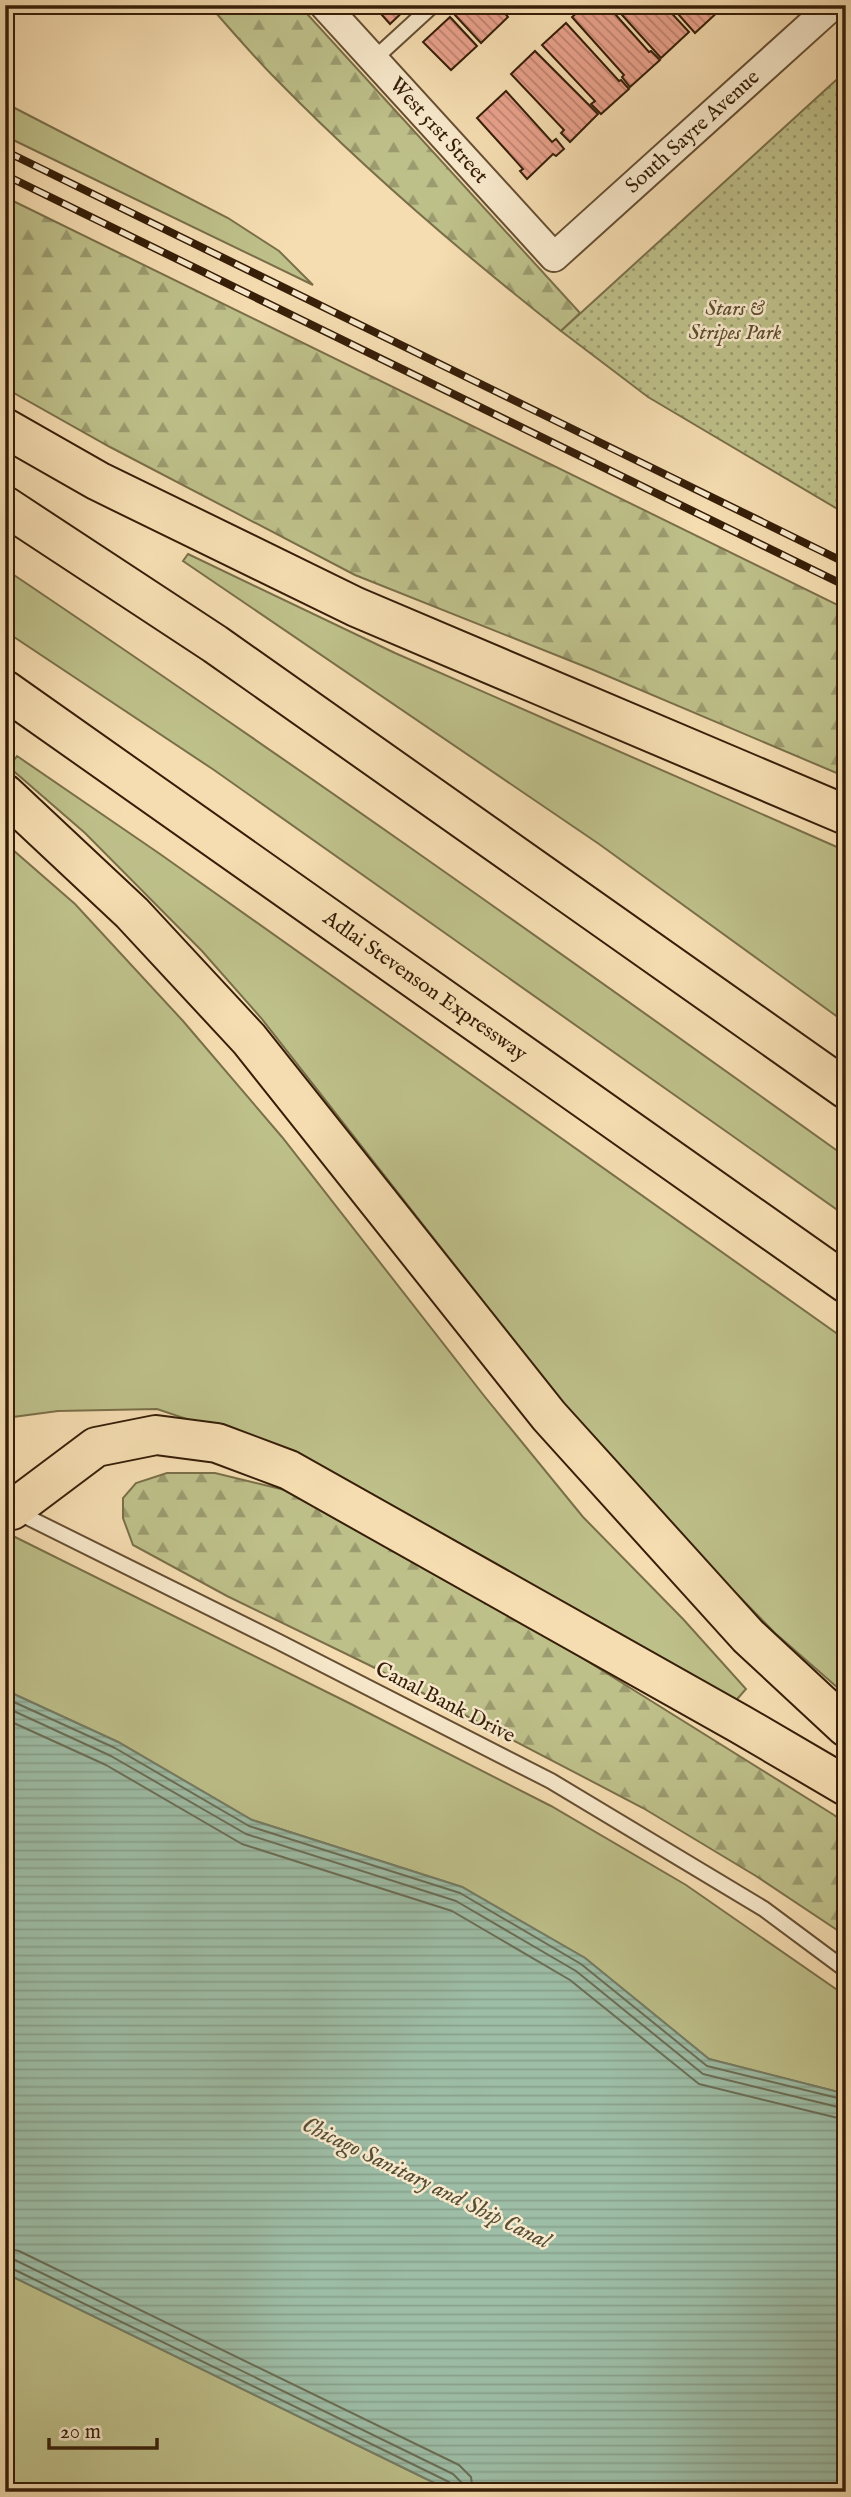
<svg xmlns="http://www.w3.org/2000/svg" width="851" height="2497" viewBox="0 0 851 2497" font-family="'IM FELL English',serif">
<style>
.green{fill:#bec08a;stroke:#7a6f49;stroke-width:2}
.forest{fill:url(#forest-firs);stroke:#7a6f49;stroke-width:2}
.park{fill:url(#park-dots);stroke:#7a6f49;stroke-width:2}
.water{fill:url(#water-rules);stroke:#747d67;stroke-width:2}
.lines{fill:none;stroke-linecap:round;stroke-linejoin:round}
.shore{stroke:#6a6e57;stroke-width:2}
.building{fill:url(#building-back-hatch);stroke:#361e08;stroke-width:2}
.lane-casing{stroke:#664e32;stroke-width:18}
.street-casing{stroke:#664e32;stroke-width:32}
.primary-casing{stroke:#361e08;stroke-width:42}
.highway-casing{stroke:#361e08;stroke-width:42}
.lane{stroke:#f8e9cc;stroke-width:14}
.street{stroke:#f8e9cc;stroke-width:28}
.primary{stroke:#f5ddb1;stroke-width:38}
.highway{stroke:#f5ddb1;stroke-width:38}
.rail-casing{stroke:#361e08;stroke-width:8}
.rail{stroke:#f8e9cc;stroke-width:5;stroke-dasharray:16;stroke-linecap:butt}
.labels{text-anchor:middle;dominant-baseline:central;stroke-width:5;stroke-linejoin:round;paint-order:stroke}
.street-label{font-size:21px;fill:#361e08;stroke:#f8e9cc}
.park-label{font-size:21px;font-style:italic;fill:#5f4f2f;stroke:#f8e9cc}
.water-label{font-size:23px;font-style:italic;fill:#554e37;stroke:#f8e9cc}
</style>
<defs>
<pattern id="forest-firs" width="22" height="20" patternUnits="userSpaceOnUse" patternTransform="scale(1.75)"><rect width="22" height="20" fill="#bec08a"/><path d="M5 1l3.5 6h-7zM16 11l3.5 6h-7z" fill="#9b9b6f"/></pattern>
<pattern id="park-dots" width="8" height="8" patternUnits="userSpaceOnUse" patternTransform="scale(1.75)"><rect width="8" height="8" fill="#bec08a"/><path d="M2 2h.1M6 6h.1" fill="none" stroke="#9b9b6f" stroke-width="1.8" stroke-linecap="round"/></pattern>
<pattern id="water-rules" width="6" height="5" patternUnits="userSpaceOnUse" patternTransform="scale(1.75)"><rect width="6" height="5" fill="#9dbda6"/><path d="M0 2.5h6" fill="none" stroke="#88a28d"/></pattern>
<pattern id="building-back-hatch" width="6" height="6" patternUnits="userSpaceOnUse" patternTransform="scale(1.75)"><rect width="6" height="6" fill="#eaa28d"/><path d="M-1 5l2 2M0 0l6 6M5-1l2 2" fill="none" stroke="#be8371"/></pattern>
</defs>
<rect width="100%" height="100%" fill="#f5ddb1"/>
<filter id="stains"><feTurbulence type="fractalNoise" baseFrequency=".00286" numOctaves="4"/><feColorMatrix values="0 0 0 0 .2 0 0 0 0 .09 0 0 0 0 .02 0 0 0 .5 -.17"/></filter>
<radialGradient id="worn" r=".72"><stop offset=".6" stop-color="#630" stop-opacity="0"/><stop offset="1" stop-color="#630" stop-opacity=".3"/></radialGradient>
<!-- green -->
<g class="green">
<polygon points="5,103 228,218 279,251 313,285 5,136"/>
<polygon points="188,554 395,653 846,851 846,1023 599,844 183,561"/>
<path d="M5,569C289,760 568,958 846,1157V1216L214,770L5,631Z"/>
<polygon points="17,756 160,854 846,1340 846,1695 775,1633 674,1530 580,1425 261,1018 202,951 85,833 9,767"/>
<polygon points="5,843 75,904 183,1021 282,1137 485,1397 583,1517 683,1619 746,1689 732,1705 279,1450 157,1409 58,1411 5,1418"/>
<polygon points="5,1532 351,1704 551,1806 686,1885 846,1996 846,2094 709,2059 585,1958 462,1887 252,1820 118,1742 5,1690"/>
<polygon points="5,2273 453,2492 5,2492"/>
</g>
<!-- forest -->
<g class="forest">
<path d="M209,5H299L580,313L561,331C462,253 365,170 277,80C253,56 231,30 209,5Z"/>
<polygon points="5,197 846,609 846,777 591,669 355,575 110,447 5,388"/>
<polygon points="167,1473 215,1473 285,1490 366,1531 547,1636 834,1815 846,1824 846,1936 756,1876 643,1808 369,1665 227,1596 133,1545 123,1518 123,1498 136,1483"/>
</g>
<!-- park -->
<polygon class="park" points="846,71 846,514 648,397 561,331"/>
<!-- water -->
<polygon class="water" points="5,1690 118,1742 252,1820 462,1887 585,1958 709,2059 846,2094 846,2492 453,2492 5,2273"/>
<g class="lines">
<!-- shore -->
<g class="shore">
<polyline points="5,1698 115,1748 249,1826 460,1893 581,1964 707,2066 846,2100"/>
<polyline points="5,1707 111,1756 246,1834 456,1901 576,1971 703,2074 846,2109"/>
<polyline points="5,1719 106,1765 242,1844 452,1911 570,1980 699,2084 846,2120"/>
<polyline points="5,2248 19,2251 459,2465 471,2477 473,2492"/>
<polyline points="5,2258 15,2260 453,2474 461,2482 463,2492"/>
<polyline points="5,2267 11,2268 449,2482 453,2486 454,2492"/>
</g>
</g>
<!-- building -->
<g class="building">
<polygon points="373,5 410,5 390,24"/>
<polygon points="463,5 498,5 508,17 481,43 454,14"/>
<polygon points="586,5 607,5 649,52 651,51 660,60 630,87 622,77 624,75 572,17"/>
<polygon points="613,5 664,5 689,32 661,58"/>
<polygon points="670,5 717,5 721,9 695,33"/>
<polygon points="450,17 477,46 451,70 423,42"/>
<polygon points="566,23 619,81 621,80 629,89 601,114 591,104 595,101 542,45"/>
<polygon points="535,51 598,114 570,142 561,133 564,130 511,74"/>
<polygon points="506,91 552,142 556,139 564,149 556,156 553,154 527,179 520,171 523,169 477,118"/>
</g>
<g class="lines">
<!-- lane casing -->
<g class="lane-casing">
<g id="lane">
<polyline points="373,60 433,5"/>
<polyline points="15,1511 279,1642 551,1781 764,1909 846,1970"/>
</g>
</g>
<!-- street casing -->
<g class="street-casing">
<g id="street">
<path id="s1" d="M324,5L554,257L833,5"/>
</g>
</g>
<!-- primary casing -->
<g class="primary-casing">
<polyline id="primary" points="12,1510 96,1447 156,1435 217,1443 289,1470 740,1724 846,1786"/>
</g>
<!-- highway casing -->
<g class="highway-casing">
<g id="highway">
<polyline points="5,428 98,481 356,607 846,815"/>
<polyline points="5,506 215,644 846,1089"/>
<path id="s2" d="M5,690L846,1283"/>
<polyline points="5,794 132,913 249,1039 549,1416 748,1636 846,1727"/>
</g>
</g>
<!-- lane -->
<use href="#lane" class="lane"/>
<!-- street -->
<use href="#street" class="street"/>
<!-- primary -->
<use href="#primary" class="primary"/>
<!-- highway -->
<use href="#highway" class="highway"/>
<!-- rail casing -->
<g class="rail-casing">
<g id="rail">
<polyline points="5,151 846,563"/>
<polyline points="5,175 846,586"/>
</g>
</g>
<!-- rail -->
<use href="#rail" class="rail"/>
</g>
<g class="labels">
<!-- street labels -->
<g class="street-label">
<text stroke="none"><textPath href="#s1" startOffset="170">West 51st Street</textPath></text>
<text stroke="none"><textPath href="#s1" startOffset="528">South Sayre Avenue</textPath></text>
<text stroke="none"><textPath href="#s2" startOffset="514">Adlai Stevenson Expressway</textPath></text>
<text transform="translate(445 1703) rotate(27)">Canal Bank Drive</text>
</g>
<!-- park labels -->
<g class="park-label">
<text x="735" y="309">Stars &amp;<tspan x="735" dy="24">Stripes Park</tspan></text>
</g>
<!-- water labels -->
<g class="water-label">
<text transform="translate(426 2183) rotate(26)">Chicago Sanitary and Ship Canal</text>
</g>
</g>
<!-- margin -->
<rect width="851" height="2497" fill="none" stroke="#f5ddb1" stroke-width="28"/>
<rect x="7" y="7" width="837" height="2483" fill="none" stroke="#361e08" stroke-width="3.5"/>
<rect x="14" y="14" width="823" height="2469" fill="none" stroke="#361e08" stroke-width="2"/>
<!-- scale -->
<path d="M49 2438v10h108v-10" fill="none" stroke="#361e08" stroke-width="3.5"/>
<text x="60" y="2438" font-size="21" fill="#361e08" stroke="#f8e9cc" stroke-width="5" paint-order="stroke">20 m</text>
<rect width="100%" height="100%" filter="url(#stains)"/>
<rect width="100%" height="100%" fill="url(#worn)"/>
</svg>
